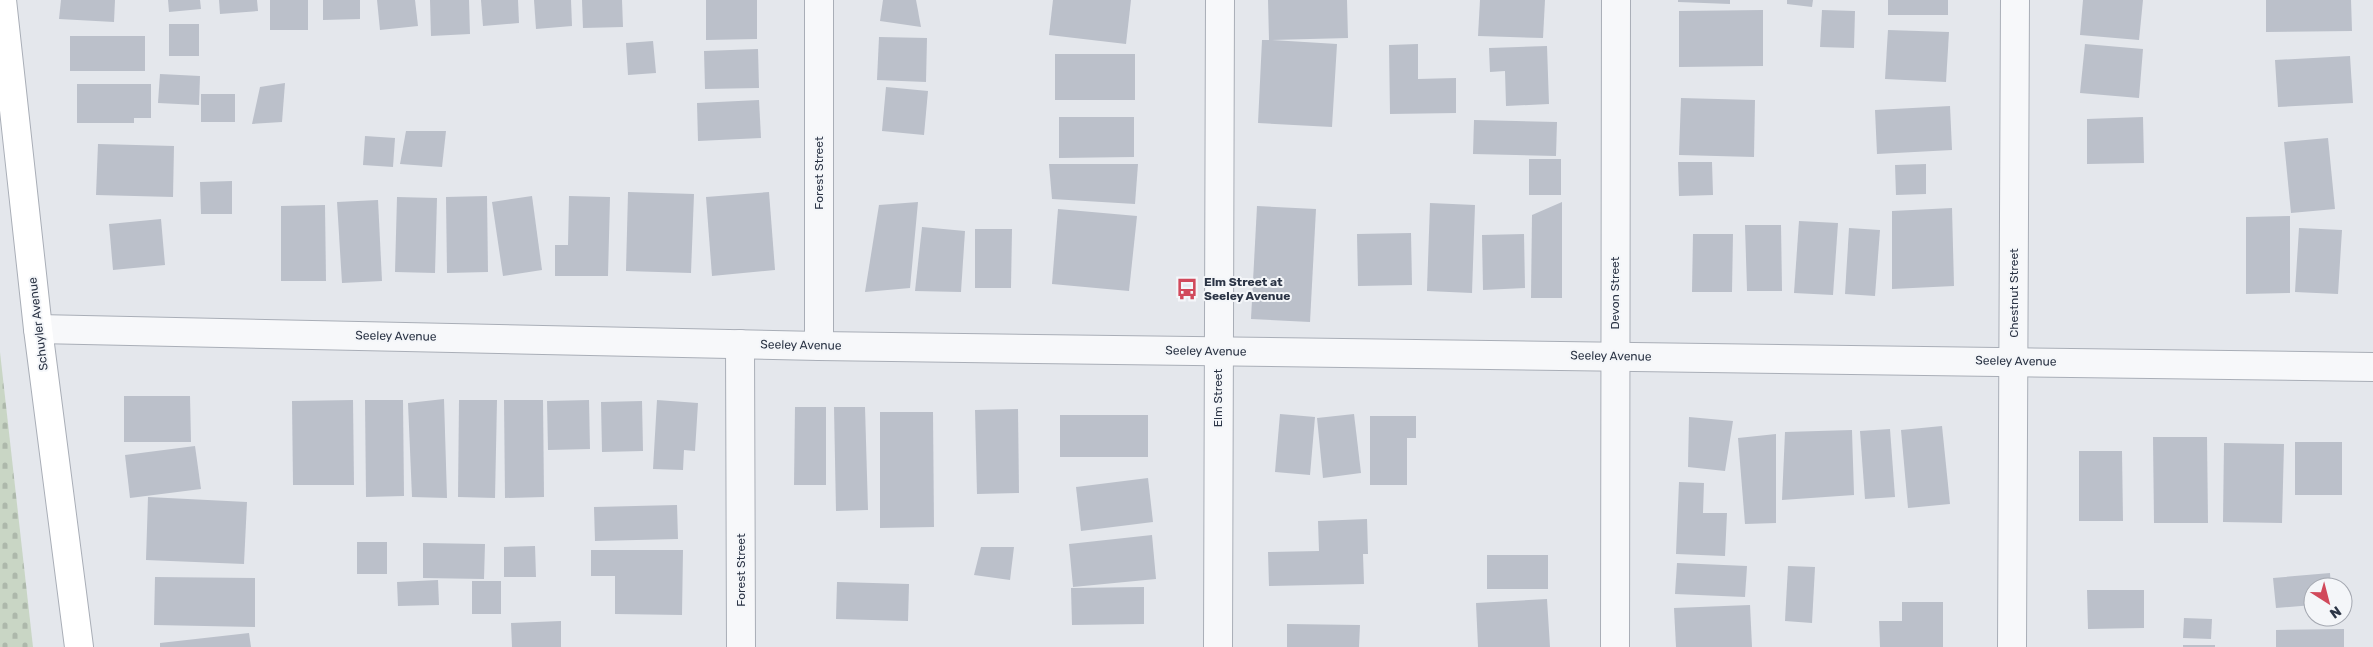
<svg xmlns="http://www.w3.org/2000/svg" width="2373" height="647" viewBox="0 0 2373 647" font-family="Rubik,sans-serif">
<style>
.cemetery{fill:url(#cemetery-stones)}
.building{fill:#bbc0ca}
.lines{fill:none;stroke-linecap:round;stroke-linejoin:round}
.street-casing{stroke:#a9aeb7;stroke-width:30}
.secondary-casing{stroke:#a9aeb7;stroke-width:30}
.street{stroke:#f7f8fa;stroke-width:28}
.secondary{stroke:#fff;stroke-width:28}
.labels{text-anchor:middle;dominant-baseline:central;stroke-width:4;stroke-linejoin:round;paint-order:stroke}
.street-label{font-size:12px;fill:#2b3445;stroke:#f4f6f9}
.poi-label{font-size:12px;font-weight:bold;fill:#2b3445;stroke:#f4f6f9;text-anchor:start}
</style>
<defs>
<pattern id="cemetery-stones" width="16" height="16" patternUnits="userSpaceOnUse" patternTransform="scale(1.25)"><rect width="16" height="16" fill="#c9d6c5"/><path d="M2 7V4a2 2 0 0 1 4 0v3zM10 15v-3a2 2 0 0 1 4 0v3z" fill="#adb8ab"/></pattern>
</defs>
<rect width="100%" height="100%" fill="#e4e7ec"/>
<!-- cemetery -->
<polygon class="cemetery" points="0,352 33,647 0,647"/>
<!-- building -->
<g class="building">
<polygon points="61,0 115,0 114,22 59,19"/>
<polygon points="168,0 200,0 201,9 169,12"/>
<polygon points="219,0 257,0 258,11 220,14"/>
<rect x="270" y="0" width="38" height="30"/>
<polygon points="323,0 360,0 360,19 323,20"/>
<polygon points="377,0 415,0 418,26 380,30"/>
<polygon points="430,0 469,0 470,34 431,36"/>
<polygon points="481,0 518,0 519,23 483,26"/>
<polygon points="534,0 571,0 572,26 536,29"/>
<polygon points="582,0 622,0 623,27 583,28"/>
<polygon points="706,0 757,0 757,39 706,40"/>
<polygon points="883,0 916,0 921,27 880,21"/>
<polygon points="1053,0 1131,0 1126,44 1049,35"/>
<polygon points="1268,0 1347,0 1348,38 1272,40 1337,44 1332,127 1258,123 1262,40 1269,40"/>
<polygon points="1480,0 1545,0 1543,38 1478,36"/>
<polygon points="1678,0 1730,0 1730,4 1678,2"/>
<polygon points="1787,0 1813,0 1812,7 1787,4"/>
<rect x="1888" y="0" width="60" height="15"/>
<polygon points="2083,0 2143,0 2139,40 2080,35"/>
<polygon points="2266,0 2351,0 2352,31 2266,32"/>
<polygon points="1763,10 1763,66 1679,67 1679,11"/>
<polygon points="1822,10 1855,11 1854,48 1820,47"/>
<rect x="169" y="24" width="30" height="32"/>
<polygon points="1888,30 1949,32 1946,82 1885,79"/>
<rect x="70" y="36" width="75" height="35"/>
<polygon points="879,37 927,38 926,82 877,80"/>
<polygon points="653,41 656,73 628,75 626,43"/>
<polygon points="1418,44 1418,79 1456,78 1456,113 1390,114 1389,45"/>
<polygon points="2085,44 2143,49 2139,98 2080,93"/>
<polygon points="1547,46 1549,104 1506,106 1505,71 1490,72 1489,48"/>
<polygon points="758,49 759,88 705,89 704,51"/>
<rect x="1055" y="54" width="80" height="46"/>
<polygon points="2350,56 2353,103 2278,107 2275,60"/>
<polygon points="160,74 200,76 199,105 158,103"/>
<polygon points="285,83 282,122 252,124 260,87"/>
<polygon points="77,84 151,84 151,118 134,118 134,123 77,123"/>
<polygon points="886,87 928,91 924,135 882,131"/>
<rect x="201" y="94" width="34" height="28"/>
<polygon points="1681,98 1755,100 1754,157 1679,155"/>
<polygon points="759,100 761,138 698,141 697,103"/>
<polygon points="1950,106 1952,150 1877,154 1875,110"/>
<polygon points="1059,117 1134,117 1134,157 1059,158"/>
<polygon points="2143,117 2144,163 2087,164 2087,119"/>
<polygon points="1474,120 1557,122 1556,156 1473,154"/>
<polygon points="406,131 446,131 442,167 400,164"/>
<polygon points="365,136 395,138 393,167 363,165"/>
<polygon points="2328,138 2335,209 2291,213 2284,142"/>
<polygon points="98,144 174,146 173,197 96,195"/>
<rect x="1529" y="159" width="32" height="36"/>
<polygon points="1678,162 1712,162 1713,195 1679,196"/>
<polygon points="1049,164 1138,164 1135,204 1052,199"/>
<polygon points="1926,164 1926,194 1896,195 1895,165"/>
<polygon points="232,181 232,214 201,214 200,182"/>
<polygon points="628,192 694,194 691,273 626,271"/>
<polygon points="769,192 775,270 712,276 706,197"/>
<polygon points="487,196 488,272 447,273 446,197"/>
<polygon points="532,196 542,270 503,276 492,202"/>
<polygon points="569,196 610,197 608,276 555,276 555,245 568,245"/>
<polygon points="397,197 437,198 435,273 395,272"/>
<polygon points="378,200 382,281 342,283 337,202"/>
<polygon points="918,202 910,288 865,292 879,205"/>
<polygon points="1562,202 1562,298 1531,298 1532,215"/>
<polygon points="1430,203 1475,205 1472,293 1427,291"/>
<polygon points="325,205 326,281 281,281 281,206"/>
<polygon points="1257,206 1316,209 1310,322 1251,319"/>
<polygon points="1952,208 1954,286 1892,289 1892,211"/>
<polygon points="1058,209 1137,216 1129,291 1052,284"/>
<polygon points="2290,216 2290,293 2246,294 2246,217"/>
<polygon points="161,219 165,265 113,270 109,224"/>
<polygon points="1799,221 1838,223 1833,295 1794,293"/>
<polygon points="1745,225 1781,225 1782,291 1747,291"/>
<polygon points="922,227 965,231 961,292 915,291"/>
<polygon points="1849,228 1880,230 1875,296 1845,294"/>
<polygon points="2299,228 2342,230 2338,294 2295,292"/>
<polygon points="975,229 1012,229 1011,288 975,288"/>
<polygon points="1411,233 1412,285 1358,286 1357,234"/>
<polygon points="1524,234 1525,288 1483,290 1482,235"/>
<polygon points="1693,234 1733,234 1732,292 1692,292"/>
<polygon points="124,396 190,396 191,442 124,442"/>
<polygon points="444,399 447,498 412,497 408,403"/>
<polygon points="353,400 354,485 293,485 292,401"/>
<polygon points="365,400 403,400 404,496 366,497"/>
<polygon points="459,400 497,400 495,498 458,497"/>
<polygon points="504,400 543,400 544,497 505,498"/>
<polygon points="589,400 590,449 548,450 547,401"/>
<polygon points="657,400 698,403 695,451 684,450 683,470 653,469"/>
<polygon points="642,401 643,451 602,452 601,402"/>
<polygon points="795,407 826,407 826,485 794,485"/>
<polygon points="834,407 865,407 868,510 836,511"/>
<polygon points="1018,409 1019,493 977,494 975,410"/>
<polygon points="880,412 933,412 934,527 880,528"/>
<polygon points="1280,414 1315,417 1310,475 1275,472"/>
<polygon points="1354,414 1361,473 1323,478 1317,418"/>
<rect x="1060" y="415" width="88" height="42"/>
<polygon points="1370,416 1416,416 1416,438 1407,438 1407,485 1370,485"/>
<polygon points="1689,417 1733,421 1725,471 1688,467"/>
<polygon points="1942,426 1950,504 1908,508 1901,430"/>
<polygon points="1890,429 1895,497 1865,499 1860,431"/>
<polygon points="1852,430 1854,495 1782,500 1785,432"/>
<polygon points="1776,434 1776,523 1745,524 1738,438"/>
<polygon points="2153,437 2207,437 2208,523 2154,523"/>
<rect x="2295" y="442" width="47" height="53"/>
<polygon points="2224,443 2284,444 2282,523 2223,522"/>
<polygon points="195,446 201,489 130,498 125,455"/>
<polygon points="2079,451 2122,451 2123,521 2079,521"/>
<polygon points="1148,478 1153,522 1081,531 1076,487"/>
<polygon points="1679,482 1704,483 1703,513 1727,513 1725,556 1676,554"/>
<polygon points="148,497 247,502 244,564 146,560"/>
<polygon points="677,505 678,539 595,541 594,507"/>
<polygon points="1367,519 1368,554 1363,554 1364,584 1269,586 1268,552 1319,551 1318,521"/>
<polygon points="1152,535 1156,579 1073,587 1069,544"/>
<rect x="357" y="542" width="30" height="32"/>
<polygon points="423,543 485,544 484,579 423,578"/>
<polygon points="535,546 536,577 504,577 504,547"/>
<polygon points="981,547 1014,547 1010,580 974,575"/>
<polygon points="591,550 683,550 682,615 615,614 615,576 591,576"/>
<rect x="1487" y="555" width="61" height="34"/>
<polygon points="1677,563 1747,566 1745,597 1675,594"/>
<polygon points="1788,566 1815,567 1812,623 1785,621"/>
<polygon points="2330,573 2331,587 2313,587 2313,605 2276,608 2273,578"/>
<polygon points="155,577 255,578 255,627 154,625"/>
<polygon points="438,580 439,605 398,606 397,582"/>
<rect x="472" y="581" width="29" height="33"/>
<polygon points="837,582 909,584 908,621 836,619"/>
<polygon points="1144,587 1144,624 1072,625 1071,588"/>
<polygon points="2087,590 2144,590 2144,628 2088,629"/>
<polygon points="1547,599 1550,647 1478,647 1476,603"/>
<polygon points="1902,602 1943,602 1943,647 1880,647 1879,621 1902,621"/>
<polygon points="1750,605 1752,647 1676,647 1674,608"/>
<polygon points="2184,618 2212,619 2211,639 2183,638"/>
<polygon points="561,621 561,647 512,647 511,623"/>
<polygon points="1287,624 1360,625 1359,647 1287,647"/>
<polygon points="2344,629 2344,647 2276,647 2276,630"/>
<polygon points="249,633 251,647 160,647 160,643"/>
<rect x="2183" y="645" width="32" height="2"/>
</g>
<g class="lines">
<!-- street casing -->
<g class="street-casing">
<g id="street">
<polyline points="38,329 819,346 2373,367"/>
<polyline points="740,344 741,647"/>
<polyline points="819,346 819,0"/>
<polyline points="1218,647 1220,0"/>
<polyline points="1615,647 1616,0"/>
<polyline points="2012,647 2015,0"/>
</g>
</g>
<!-- secondary casing -->
<g class="secondary-casing">
<polyline id="secondary" points="2,0 38,329 79,647"/>
</g>
<!-- street -->
<use href="#street" class="street"/>
<!-- secondary -->
<use href="#secondary" class="secondary"/>
</g>
<!-- icons -->
<defs>
<g id="bus-bare" transform="scale(1.725)"><path d="M-5-6H5V4H4V6H2V4H-2V6H-4V4H-5ZM-3.5-4V0h7V-4ZM-3.5 1.2v1.5H-2V1.2ZM2 1.2v1.5H3.5V1.2Z" fill="#d1495b" stroke="#f4f6f9" stroke-width="2.5" paint-order="stroke"/></g>
</defs>
<g fill-rule="evenodd">
<use href="#bus-bare" x="1187" y="289"/>
</g>
<g class="labels">
<!-- street labels -->
<g class="street-label">
<text transform="translate(819 173) rotate(-90)">Forest Street</text>
<text transform="translate(1615 293) rotate(-90)">Devon Street</text>
<text transform="translate(2014 293) rotate(-90)">Chestnut Street</text>
<text transform="translate(38 324) rotate(-97)">Schuyler Avenue</text>
<text transform="translate(396 336) rotate(1)">Seeley Avenue</text>
<text transform="translate(801 345) rotate(1)">Seeley Avenue</text>
<text transform="translate(1206 351) rotate(1)">Seeley Avenue</text>
<text transform="translate(1611 356) rotate(1)">Seeley Avenue</text>
<text transform="translate(2016 361) rotate(1)">Seeley Avenue</text>
<text transform="translate(1218 398) rotate(-90)">Elm Street</text>
<text transform="translate(741 570) rotate(-90)">Forest Street</text>
</g>
<!-- poi labels -->
<g class="poi-label">
<text x="1204" y="282">Elm Street at<tspan x="1204" dy="14">Seeley Avenue</tspan></text>
</g>
</g>
<!-- north arrow -->
<g transform="translate(2328 602) rotate(144)"><circle r="24" fill="#f4f6f9" stroke="#a4a8b1"/>
<path d="M0-4L9 19L0 12L-9 19Z" fill="#d1495b"/>
<text y="-8" font-size="14" font-weight="bold" text-anchor="middle" fill="#2b3445">N</text>
</g>
</svg>
